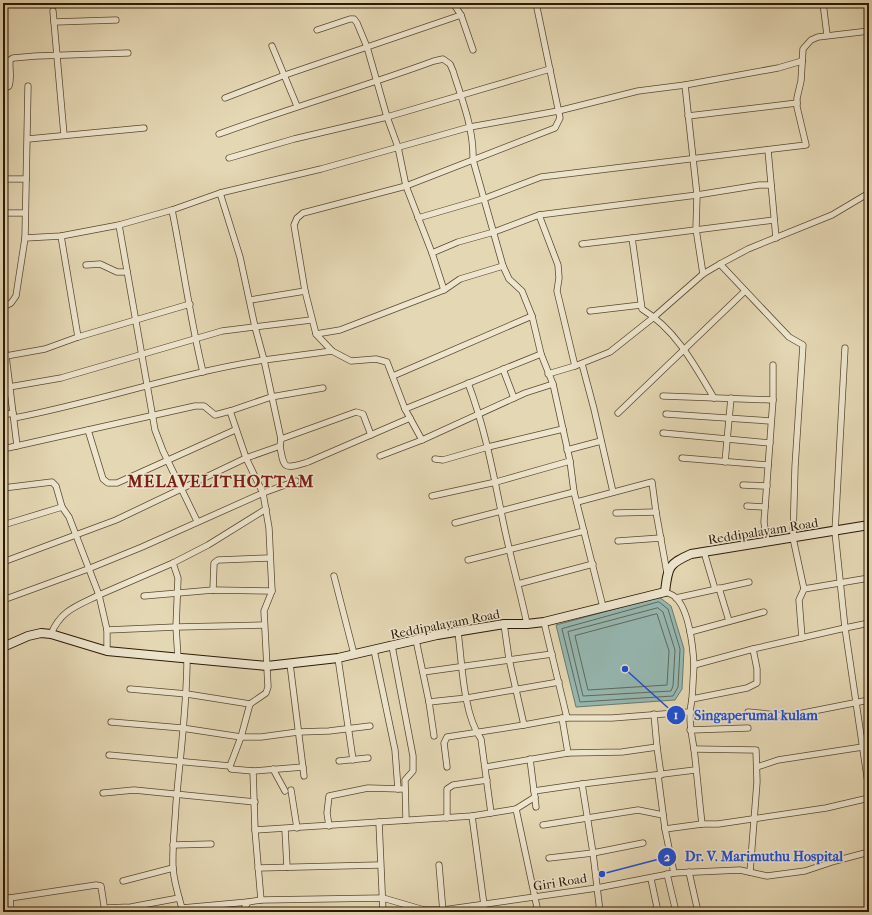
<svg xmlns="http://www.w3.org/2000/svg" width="872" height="915" viewBox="0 0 872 915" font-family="'IM FELL French Canon',serif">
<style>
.water{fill:#96b8b2;stroke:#6c786c}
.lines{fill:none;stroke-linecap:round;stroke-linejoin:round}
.shore{stroke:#62685a;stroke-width:1}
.minor-casing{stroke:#5b482f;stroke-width:7}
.secondary-casing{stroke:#2d1903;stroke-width:10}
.minor{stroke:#ede5ce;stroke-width:5.5}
.secondary{stroke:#ede5ce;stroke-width:8}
.labels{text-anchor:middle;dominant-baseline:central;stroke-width:3;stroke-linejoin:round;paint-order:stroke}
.street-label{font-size:13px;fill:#2d1903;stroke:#ede5ce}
.district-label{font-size:17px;font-weight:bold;letter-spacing:1px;fill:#7a1f14;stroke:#ede5ce}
.leader{fill:none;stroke:#1d4ed8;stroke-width:1.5}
.callout-dot{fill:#1d4ed8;stroke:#ede5ce;stroke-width:1.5}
.mark-label{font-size:12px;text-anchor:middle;font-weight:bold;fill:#fff}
.callout-label{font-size:14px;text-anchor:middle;font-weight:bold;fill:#1d4ed8;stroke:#ede5ce;stroke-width:3;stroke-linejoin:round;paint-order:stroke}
</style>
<rect width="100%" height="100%" fill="#e4d7b3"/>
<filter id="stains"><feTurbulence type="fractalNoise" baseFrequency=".005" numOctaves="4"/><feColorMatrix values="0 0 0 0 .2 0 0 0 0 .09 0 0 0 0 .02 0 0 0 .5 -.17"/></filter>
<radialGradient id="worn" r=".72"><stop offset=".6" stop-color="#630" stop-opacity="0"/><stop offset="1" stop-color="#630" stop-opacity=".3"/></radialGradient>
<!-- water -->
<polygon class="water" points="659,597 671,606 684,649 682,689 675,700 576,707 556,625"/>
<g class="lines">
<!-- shore -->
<g class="shore">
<polygon points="659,602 668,609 680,649 678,687 673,696 580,702 562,629"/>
<polygon points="658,608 663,612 675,650 673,686 671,691 583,696 568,632"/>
<polygon points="657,614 669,651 667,685 588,690 575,636"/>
</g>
<!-- minor casing -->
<g class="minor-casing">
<g id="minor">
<polyline points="453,3 461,15 473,50"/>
<polyline points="536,3 560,118 555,128 406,186 303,213 297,218 294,225 305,291 316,334 332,351 351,361 376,359 387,362 405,409 541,354"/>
<polyline points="823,3 827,35"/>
<polyline points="53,11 64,135"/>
<polyline points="54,22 116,20"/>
<polyline points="317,30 350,19 354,19 357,23 367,47 387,117 398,147 406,186 432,253 444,290"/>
<polyline points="272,46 297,106"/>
<polyline points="685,85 697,195 696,229 703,274"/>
<path d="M3,89L9,86C12,77 9,69 10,60L13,58L36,56L128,53"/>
<polyline points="225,98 285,75 461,15"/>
<polyline points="688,116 797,103"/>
<path d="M219,134C290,108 363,87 434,61L443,59L450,64L453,71C462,100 474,129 473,160L503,266L509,279L522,291L532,316L541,354L553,384L570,461L574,492L603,607"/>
<polyline points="28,139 144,128"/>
<polyline points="768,150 776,238"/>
<polyline points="229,158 294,139 387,117 550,69"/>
<polyline points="3,179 26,179"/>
<path d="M172,210C183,264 190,319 203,372"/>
<polyline points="3,213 25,213"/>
<polyline points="539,215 558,265 559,278 557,291 575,366"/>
<polyline points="418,218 483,199 541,177 806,145 797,107 797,98 801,81 803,49 811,40 818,37 869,31"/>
<polyline points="61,236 78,337"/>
<polyline points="25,238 61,236 119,225"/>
<polyline points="582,244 632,238"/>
<polyline points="432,253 458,242 494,232 539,215 697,195 759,185 771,185"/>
<polyline points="720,264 789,337 803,345 795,467 793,538 804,589 799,600 802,638"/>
<polyline points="86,265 100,264 117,272 127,272"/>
<polyline points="250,300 305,291"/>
<polyline points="3,307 11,303 16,296 25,238 28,86"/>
<polyline points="590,311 641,305"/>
<polyline points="316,334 340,330 444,290 460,279 503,266"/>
<polyline points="3,344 6,356 17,446"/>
<polyline points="6,356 45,349 78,337 190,304"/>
<polyline points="582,364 594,409 613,492"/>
<polyline points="503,369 514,398"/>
<polyline points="548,374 575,366 610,352 654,317 703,274 720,264 748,249 832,215 869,193"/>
<polyline points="393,376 532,316"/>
<path d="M468,383C484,425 492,467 501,511C508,549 519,586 527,624"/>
<polyline points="9,387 61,378 222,331 311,320"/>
<polyline points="663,396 773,400"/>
<path d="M714,398C694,364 676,330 642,309L632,238L774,220"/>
<polyline points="405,409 422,440 525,393 553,384"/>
<polyline points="618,413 745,291"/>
<polyline points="666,414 771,421"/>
<polyline points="3,415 13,413"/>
<path d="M14,418C98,402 179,373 264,360L255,327L240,257L220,193"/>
<polyline points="88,430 103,479 108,483 117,483 235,430"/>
<polyline points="663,433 770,443"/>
<polyline points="281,439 264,360 332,351"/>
<path d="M280,446C284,470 284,469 308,462L410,418"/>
<polyline points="3,449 195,406 204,406 215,415 230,411"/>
<polyline points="567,450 601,441"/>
<polyline points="380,456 422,440"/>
<polyline points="682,458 768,465"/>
<polyline points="435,459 443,460 488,447 563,429"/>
<polyline points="725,462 731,398"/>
<polyline points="743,485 767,486"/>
<polyline points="3,488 52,482 56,486 62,507"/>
<polyline points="432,496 496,482 570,461"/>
<polyline points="577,502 652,482 656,512 667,573"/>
<polyline points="747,506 765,507"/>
<polyline points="616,513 656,512"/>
<polyline points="197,521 163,451 155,430 119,225 172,210 220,193 321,169 470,127 558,111 638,91 685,85 778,68 802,61"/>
<polyline points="455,523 574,492"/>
<path d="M3,525L62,507L69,517L99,595C77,606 61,610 51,634"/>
<polyline points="618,541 661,538"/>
<polyline points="767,542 764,522 773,400 773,365"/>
<polyline points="704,552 715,589"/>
<polyline points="468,560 584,531"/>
<polyline points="3,562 116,520 246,458 280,446 281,439 356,412 363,414 371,435"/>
<polyline points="173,563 208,545 266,509"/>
<polyline points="334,576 354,654"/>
<polyline points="518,584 593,564"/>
<polyline points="719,588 729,621"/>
<polyline points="804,589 869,578"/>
<polyline points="213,590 214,563 218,560 270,558"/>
<path d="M665,592C668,593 674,595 676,598C689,610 693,647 694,665L753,649L845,628L835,532L845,348"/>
<polyline points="144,596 213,590 272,591"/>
<polyline points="676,598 749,582"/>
<polyline points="3,600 88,569 142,547 263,493 296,481"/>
<polyline points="544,622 567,718"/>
<polyline points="869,623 845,628 869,790"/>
<polyline points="504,624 509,659 524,725 562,718 612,718 689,712"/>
<polyline points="107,630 99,595 173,563 178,578 176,627 178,658"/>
<path d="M458,632C462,662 463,714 481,739L491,813"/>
<polyline points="690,632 764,612"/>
<polyline points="416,640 429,702 434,736"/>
<polyline points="392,646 413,756 413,771 405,780 406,820"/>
<path d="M753,649L757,669V683L747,688L692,699C688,717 691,731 694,749C697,773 699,799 702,824H718L826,808L869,798"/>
<polyline points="374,650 395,750 398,789"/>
<polyline points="107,651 107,630 176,627 264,625"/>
<polyline points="338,658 353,760"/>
<polyline points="290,664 304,776"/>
<polyline points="423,672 552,654"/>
<polyline points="130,689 187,694 250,704 266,693 268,687 264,611 272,591 269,528 263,493 246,458 230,411 271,397 323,388"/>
<polyline points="692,699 694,665"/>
<polyline points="429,702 467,698 559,682"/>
<polyline points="250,704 241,737 230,766 231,769 253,771 303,767"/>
<polyline points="748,712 788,716 869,700"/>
<polyline points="562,718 568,753"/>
<polyline points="111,722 182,728 241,737 261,737 298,732 329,731 370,726"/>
<polyline points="690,730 748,728"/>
<polyline points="657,747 661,775"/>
<polyline points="694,749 756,750 757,782 750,872"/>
<polyline points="109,755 230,766"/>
<polyline points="530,759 536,807"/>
<polyline points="339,761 368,758"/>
<polyline points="447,767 444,743 447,737 524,725"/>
<polyline points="486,767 568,753 622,752 657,747 654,714"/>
<polyline points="757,767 778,760 869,746"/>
<polyline points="273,769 285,791"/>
<polyline points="253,771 255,830 261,900"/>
<polyline points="658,775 665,829"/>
<polyline points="291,790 297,828"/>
<polyline points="534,791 582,784"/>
<polyline points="103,793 134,790 255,802"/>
<polyline points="516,809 538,912"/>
<polyline points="472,816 484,905"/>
<polyline points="447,818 447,789 453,785 487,780"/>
<polyline points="379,822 383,912"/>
<polyline points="543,825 638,810 663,815"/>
<polyline points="329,826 327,813 329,796 368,788 402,789"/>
<polyline points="285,829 287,867"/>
<polyline points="255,830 472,816 516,809 535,797"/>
<polyline points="173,845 211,844"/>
<polyline points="549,858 593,853 643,843"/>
<polyline points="439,865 443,912"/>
<polyline points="258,868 379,865"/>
<polyline points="689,872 698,912"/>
<polyline points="674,873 665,829 702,824"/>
<polyline points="667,874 676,912"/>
<polyline points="651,879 658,912"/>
<polyline points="123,881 173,868"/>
<polyline points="3,898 10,898 11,912"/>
<polyline points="10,898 96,885 101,886 105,912"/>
<polyline points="105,908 131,907 179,898"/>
<polyline points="182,908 248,902"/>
<path d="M183,912C179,897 174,883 173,868C172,847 175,825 176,804C180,756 187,707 187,659"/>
<polyline points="242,912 248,902 261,900 383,898 424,910"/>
<polyline points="424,912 424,910 443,910 597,888 674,873 740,870 767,876 805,871 835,861 869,852"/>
<polyline points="600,912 593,853 582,784 695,770"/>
<polyline points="868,912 869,912"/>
</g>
</g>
<!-- secondary casing -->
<g class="secondary-casing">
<path id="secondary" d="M3,647L28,636L41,633L51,634L107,651L267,666L338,658L437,635L504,624H527L544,622L665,592C668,567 668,564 691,554L869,525"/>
</g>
<!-- minor -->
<use href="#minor" class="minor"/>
<!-- secondary -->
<use href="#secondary" class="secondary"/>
</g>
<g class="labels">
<!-- street labels -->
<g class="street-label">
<text transform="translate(763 531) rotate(-9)">Reddipalayam Road</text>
<text transform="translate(445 624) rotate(-11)">Reddipalayam Road</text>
<text transform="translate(560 882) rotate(-9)">Giri Road</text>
</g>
<!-- district labels -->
<g class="district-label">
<text x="221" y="481">MELAVELITHOTTAM</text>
</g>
</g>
<!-- callouts -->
<path class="leader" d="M625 669L676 715M602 874L667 857"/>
<g class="callout-dot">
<circle cx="625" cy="669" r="4"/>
<circle cx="602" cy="874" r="4"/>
<circle cx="676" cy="715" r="10"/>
<circle cx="667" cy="857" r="10"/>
</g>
<g class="mark-label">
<text x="676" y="719">1</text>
<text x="667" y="861">2</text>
</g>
<g class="callout-label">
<text x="756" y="720">Singaperumal kulam</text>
<text x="764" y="861">Dr. V. Marimuthu Hospital</text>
</g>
<!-- margin -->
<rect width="872" height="915" fill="none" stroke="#e4d7b3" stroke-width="16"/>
<rect x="4" y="4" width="864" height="907" fill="none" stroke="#2d1903" stroke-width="2"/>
<rect x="8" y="8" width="856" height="899" fill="none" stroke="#2d1903"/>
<rect width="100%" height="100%" filter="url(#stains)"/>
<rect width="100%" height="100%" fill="url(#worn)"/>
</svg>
